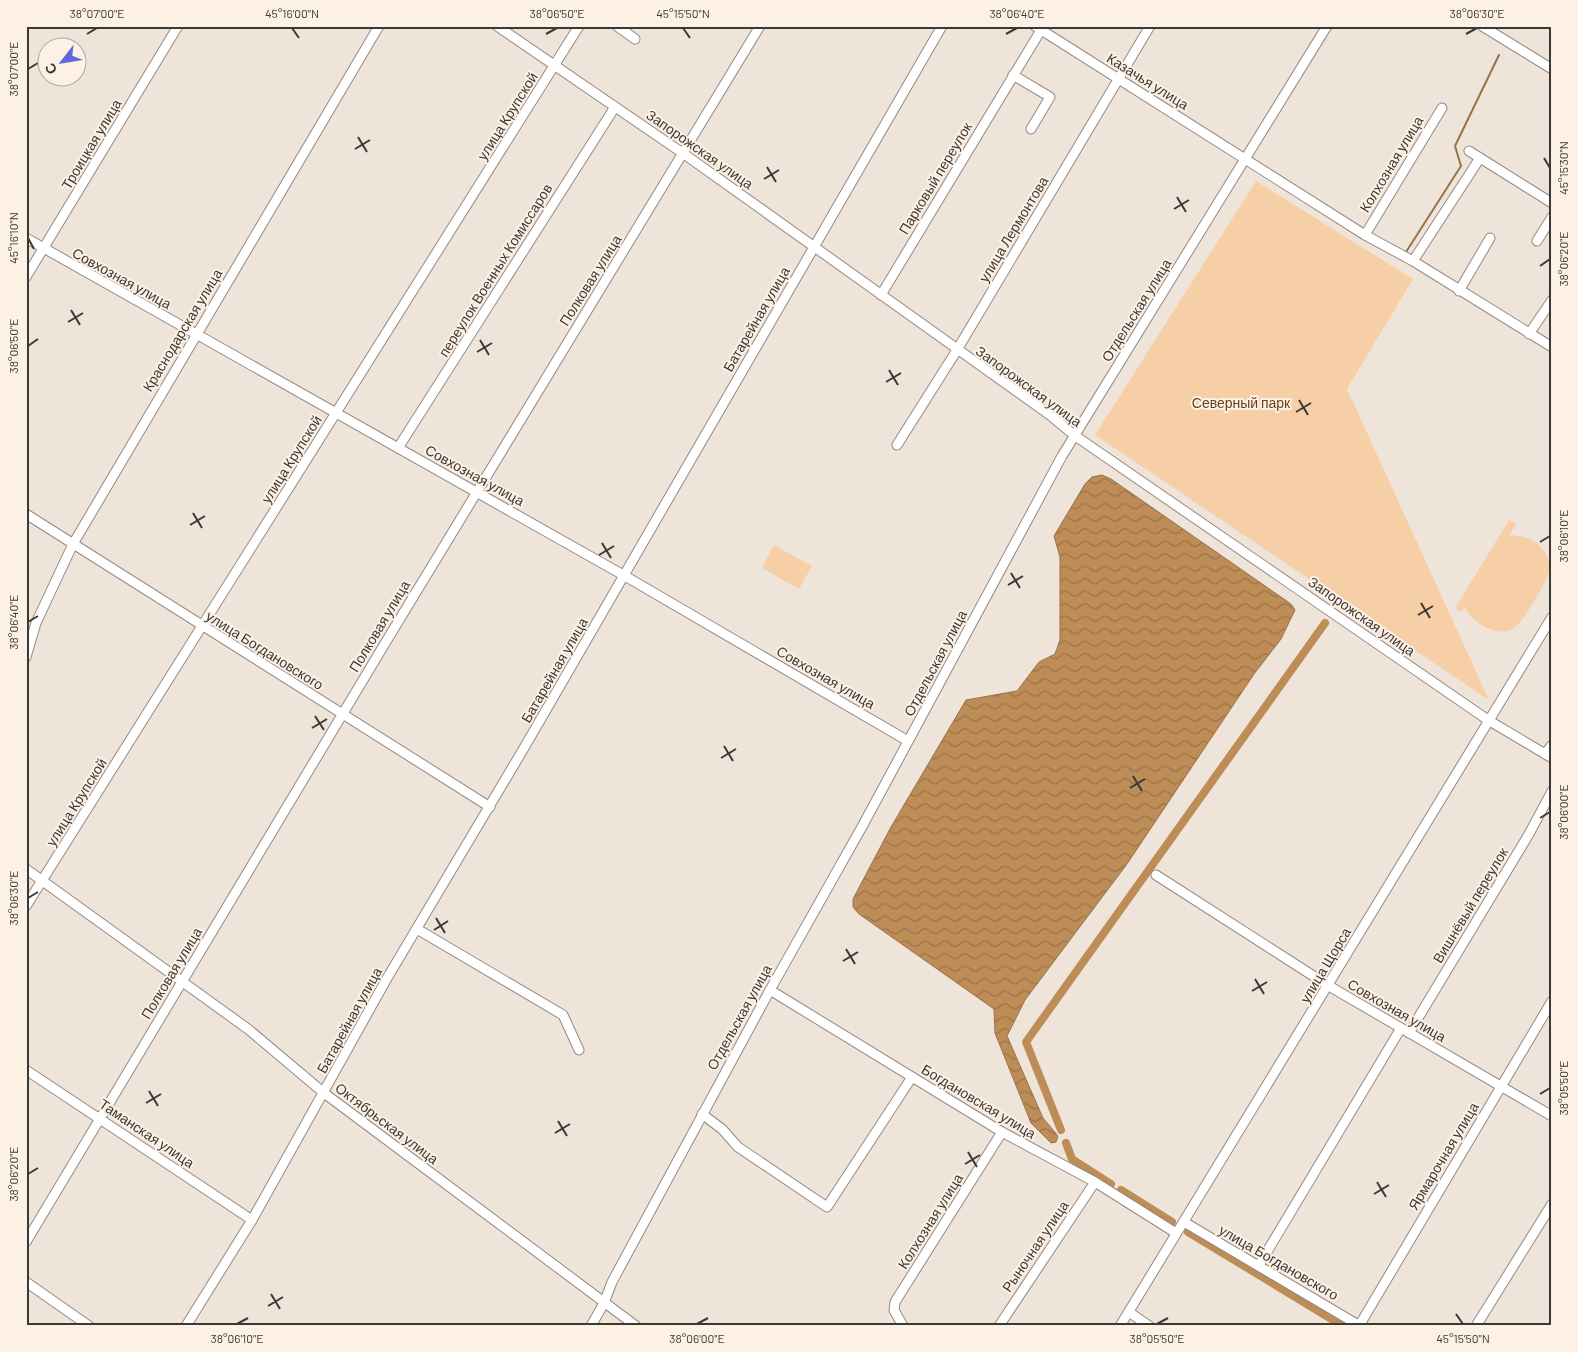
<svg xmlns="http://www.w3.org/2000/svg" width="1578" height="1352" viewBox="0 0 1578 1352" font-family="Barlow,sans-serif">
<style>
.park{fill:#f7cfa7}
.water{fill:url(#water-waves);stroke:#97734c}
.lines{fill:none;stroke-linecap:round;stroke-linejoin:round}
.stream{stroke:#97734c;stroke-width:2}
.canal{stroke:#be8c56;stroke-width:8}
.minor-casing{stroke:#958a80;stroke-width:11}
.minor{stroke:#fff;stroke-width:9}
.ticks{fill:none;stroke:#3c3834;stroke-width:2}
.labels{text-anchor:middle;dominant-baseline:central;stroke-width:4;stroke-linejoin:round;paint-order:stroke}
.street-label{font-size:14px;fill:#3c3834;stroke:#fdf1e6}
.park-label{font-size:14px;fill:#67441b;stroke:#fdf1e6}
.neatline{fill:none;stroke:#3c3834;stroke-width:2}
.ticks-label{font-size:12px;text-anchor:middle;fill:#3c3834}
</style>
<defs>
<pattern id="water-waves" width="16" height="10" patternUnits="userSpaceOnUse" patternTransform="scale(1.25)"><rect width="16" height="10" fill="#be8c56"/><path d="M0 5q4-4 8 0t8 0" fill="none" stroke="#9c7348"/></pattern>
</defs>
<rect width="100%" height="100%" fill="#efe4d9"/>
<!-- park -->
<g class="park">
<polygon points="1256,181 1413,279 1347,389 1489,700 1095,435"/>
<path d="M1509,520L1516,524L1509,536C1527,533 1549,547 1550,567C1550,578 1522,624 1513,629C1503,634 1492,631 1483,626C1476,621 1468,616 1465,607L1461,612L1455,608Z"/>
<polygon points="774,545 812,566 799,589 762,568"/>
</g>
<!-- water -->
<polygon class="water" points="1102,475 1111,479 1291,604 1295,610 1281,639 1254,674 1127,864 1025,1000 1007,1036 1043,1118 1058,1136 1056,1142 1051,1143 1031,1123 995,1033 994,1009 859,914 853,907 853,899 891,827 966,700 1017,691 1039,662 1055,654 1060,640 1060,557 1054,536 1085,484 1092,477"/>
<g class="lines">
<!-- stream -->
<polyline class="stream" points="1406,252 1461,166 1455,146 1499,55"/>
<!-- canal -->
<g class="canal">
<polyline points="1061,1130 1026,1042 1325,623"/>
<polyline points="1066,1143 1072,1159 1111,1184"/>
<polyline points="1121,1190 1172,1222"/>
<polyline points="1188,1232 1343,1326"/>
</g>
<!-- minor casing -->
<g class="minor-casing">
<g id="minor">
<polyline points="497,26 684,154 1050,415 1074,435 1488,720 1552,758"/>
<polyline points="617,26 635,39"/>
<polyline points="1035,26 1365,235 1413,261 1552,347"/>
<polyline points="1482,26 1552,69"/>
<polyline points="1013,75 1050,97 1031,129"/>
<polyline points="1469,151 1552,203"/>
<polyline points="1365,235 1442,108"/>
<polyline points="26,238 625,576 908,741"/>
<polyline points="1537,241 1552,217"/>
<polyline points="1413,261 1480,158"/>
<polyline points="26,277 178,26"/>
<polyline points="1459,291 1490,238"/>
<polyline points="881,295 1041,30"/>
<polyline points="1529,334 1552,300"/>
<polyline points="897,445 957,350 1150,26"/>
<polyline points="398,448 615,107"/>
<polyline points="26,514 490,807"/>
<polyline points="26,657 36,623 73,544 379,26"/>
<polyline points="1545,754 1552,745"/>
<polyline points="26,869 248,1029 324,1093 636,1326"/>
<polyline points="1156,875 1329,986 1552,1116"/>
<polyline points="26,906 579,26"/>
<polyline points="417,929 563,1015 579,1050"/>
<polyline points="770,990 1002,1132 1095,1182 1176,1233"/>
<polyline points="1409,1033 1529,834 1552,791"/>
<polyline points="26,1070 252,1220"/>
<polyline points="702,1114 722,1129 738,1147 827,1207 912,1077"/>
<polyline points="1184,1222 1360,1326"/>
<polyline points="26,1242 384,645 760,26"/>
<polyline points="1259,1265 1401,1028"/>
<polyline points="26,1282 89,1326"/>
<polyline points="1129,1312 1149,1326"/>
<polyline points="186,1326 252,1220 386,980 524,748 942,26"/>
<polyline points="591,1326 604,1303 612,1282 770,990 863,825 1062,456 1327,26"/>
<polyline points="903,1326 894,1310 895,1302 1002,1132"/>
<polyline points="999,1326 1095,1182"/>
<polyline points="1120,1326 1552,617"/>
<polyline points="1359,1326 1552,1001"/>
<polyline points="1476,1326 1552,1204"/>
</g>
</g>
<!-- minor -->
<use href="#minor" class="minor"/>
</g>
<!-- ticks -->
<path class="ticks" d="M292,28L299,38M683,28L690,38M87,34L97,28M546,34L557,28M1006,34L1017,28M1466,34L1477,28M28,69L38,63M358,137L367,152M355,149L370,140M1544,158L1550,168M767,167L776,182M764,179L779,170M1177,197L1186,212M1174,209L1189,200M28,238L34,249M1540,266L1550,259M71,310L80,325M68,322L83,313M480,340L489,355M28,346L38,339M477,352L492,343M889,370L898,385M886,382L901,373M1299,400L1308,415M1296,412L1311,403M193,513L202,528M190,525L205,516M1540,542L1550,536M602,543L611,558M599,555L614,546M1011,573L1020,588M1008,585L1023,576M1421,603L1430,618M1418,615L1433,606M28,622L38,616M315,716L324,730M312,728L327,719M724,746L733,761M721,758L736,749M1133,776L1142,791M1130,788L1145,779M1540,818L1550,812M28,898L38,892M436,918L445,933M434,930L448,921M846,949L855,964M843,961L858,952M1255,979L1264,994M1252,991L1267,982M149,1091L158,1106M1540,1094L1550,1088M146,1103L161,1094M558,1121L567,1136M555,1133L570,1124M968,1152L977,1167M965,1164L980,1155M28,1174L38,1168M1377,1182L1386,1197M1374,1194L1389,1185M271,1294L280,1309M268,1306L283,1297M1456,1314L1463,1324M237,1324L248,1318M697,1324L708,1318M1157,1324L1168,1318"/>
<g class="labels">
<!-- street labels -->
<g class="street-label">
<text transform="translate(1148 81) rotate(32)">Казачья улица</text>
<text transform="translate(507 116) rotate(-58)">улица Крупской</text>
<text transform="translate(91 144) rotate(-59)">Троицкая улица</text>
<text transform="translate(700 149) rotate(35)">Запорожская улица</text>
<text transform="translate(1391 164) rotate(-59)">Колхозная улица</text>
<text transform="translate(935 178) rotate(-59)">Парковый переулок</text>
<text transform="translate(1013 229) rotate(-59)">улица Лермонтова</text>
<text transform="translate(495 270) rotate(-58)">переулок Военных Комиссаров</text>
<text transform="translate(122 278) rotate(29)">Совхозная улица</text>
<text transform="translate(590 280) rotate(-58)">Полковая улица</text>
<text transform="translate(1136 310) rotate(-58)">Отдельская улица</text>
<text transform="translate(756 319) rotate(-60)">Батарейная улица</text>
<text transform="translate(182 330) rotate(-59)">Краснодарская улица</text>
<text transform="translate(1029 386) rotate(36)">Запорожская улица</text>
<text transform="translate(291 459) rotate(-58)">улица Крупской</text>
<text transform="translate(475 475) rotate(29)">Совхозная улица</text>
<text transform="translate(1362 616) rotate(35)">Запорожская улица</text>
<text transform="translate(379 626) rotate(-59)">Полковая улица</text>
<text transform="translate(265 650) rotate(32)">улица Богдановского</text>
<text transform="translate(935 663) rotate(-62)">Отдельская улица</text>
<text transform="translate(554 670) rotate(-60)">Батарейная улица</text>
<text transform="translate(826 677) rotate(30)">Совхозная улица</text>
<text transform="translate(76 802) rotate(-58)">улица Крупской</text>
<text transform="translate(1470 905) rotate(-59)">Вишнёвый переулок</text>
<text transform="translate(1325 965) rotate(-59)">улица Щорса</text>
<text transform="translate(171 973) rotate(-59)">Полковая улица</text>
<text transform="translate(1397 1010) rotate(30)">Совхозная улица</text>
<text transform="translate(739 1017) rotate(-61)">Отдельская улица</text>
<text transform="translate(349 1020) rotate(-61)">Батарейная улица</text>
<text transform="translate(979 1101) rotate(31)">Богдановская улица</text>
<text transform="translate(387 1123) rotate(37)">Октябрьская улица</text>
<text transform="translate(147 1133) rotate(34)">Таманская улица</text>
<text transform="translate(1443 1156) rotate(-59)">Ярмарочная улица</text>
<text transform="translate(930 1221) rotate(-58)">Колхозная улица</text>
<text transform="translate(1035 1246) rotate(-56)">Рыночная улица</text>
<text transform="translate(1279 1262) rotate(30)">улица Богдановского</text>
</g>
<!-- park labels -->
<g class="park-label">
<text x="1241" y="402">Северный парк</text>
</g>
</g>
<!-- border -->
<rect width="1578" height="1352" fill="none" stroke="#fdf1e6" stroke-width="55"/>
<!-- north arrow -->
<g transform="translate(62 62) rotate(239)"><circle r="24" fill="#fdf1e6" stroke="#b0a79f"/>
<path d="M0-4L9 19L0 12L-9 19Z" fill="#6267e0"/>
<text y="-8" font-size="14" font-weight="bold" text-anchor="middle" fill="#3c3834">С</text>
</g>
<rect x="28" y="28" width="1522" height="1296" class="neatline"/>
<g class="ticks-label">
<text x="97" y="18">38°07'00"E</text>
<text x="292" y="18">45°16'00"N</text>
<text x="557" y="18">38°06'50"E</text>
<text x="683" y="18">45°15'50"N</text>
<text x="1017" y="18">38°06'40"E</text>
<text x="1477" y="18">38°06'30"E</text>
<text transform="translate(14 69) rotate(-90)" y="4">38°07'00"E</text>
<text transform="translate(1564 168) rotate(-90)" y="4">45°15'30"N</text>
<text transform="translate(14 238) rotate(-90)" y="4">45°16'10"N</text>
<text transform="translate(1564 259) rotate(-90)" y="4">38°06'20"E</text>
<text transform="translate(14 346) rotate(-90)" y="4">38°06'50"E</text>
<text transform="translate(1564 536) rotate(-90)" y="4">38°06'10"E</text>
<text transform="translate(14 622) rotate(-90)" y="4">38°06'40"E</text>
<text transform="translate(1564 812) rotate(-90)" y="4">38°06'00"E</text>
<text transform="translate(14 898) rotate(-90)" y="4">38°06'30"E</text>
<text transform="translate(1564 1088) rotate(-90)" y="4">38°05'50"E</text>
<text transform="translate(14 1174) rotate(-90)" y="4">38°06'20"E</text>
<text x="237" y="1343">38°06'10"E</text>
<text x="697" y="1343">38°06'00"E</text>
<text x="1157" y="1343">38°05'50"E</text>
<text x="1463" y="1343">45°15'50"N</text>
</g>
</svg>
